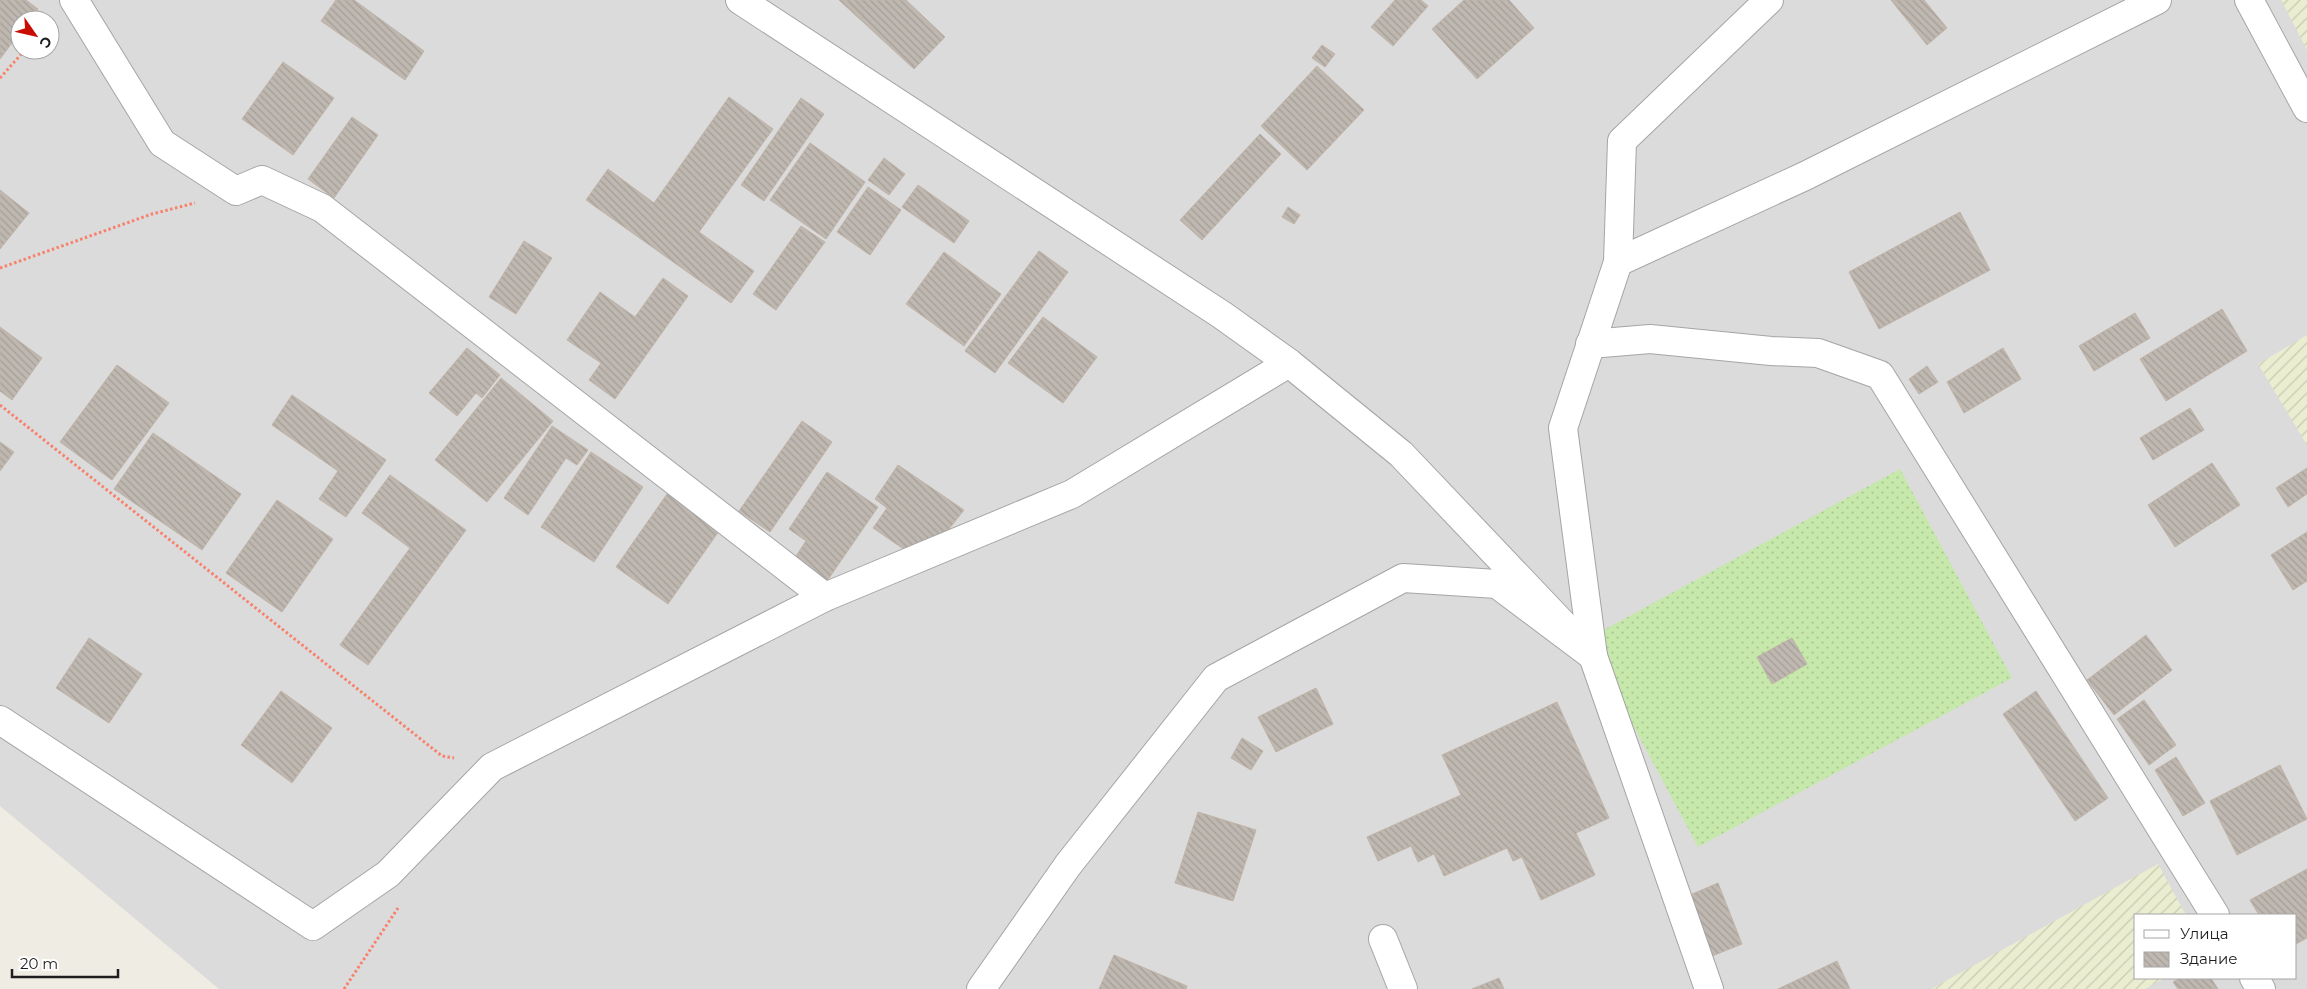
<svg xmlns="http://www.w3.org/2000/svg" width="2307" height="989" viewBox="0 0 2307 989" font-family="Montserrat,sans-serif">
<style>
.residential{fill:#dcdbdb;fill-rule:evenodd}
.farmland{fill:url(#farmland-furrows)}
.grass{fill:url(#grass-dots)}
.building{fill:url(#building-back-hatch);stroke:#c0b3a7}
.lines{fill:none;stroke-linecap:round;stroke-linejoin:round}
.minor-casing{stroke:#a5a5a5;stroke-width:30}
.tertiary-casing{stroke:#a5a5a5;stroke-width:30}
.path{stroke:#f8816c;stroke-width:3;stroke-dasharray:2.5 2.5;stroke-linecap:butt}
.minor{stroke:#fff;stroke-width:28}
.tertiary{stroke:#fff;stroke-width:28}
</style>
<defs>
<pattern id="farmland-furrows" width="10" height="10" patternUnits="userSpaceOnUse" patternTransform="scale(1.25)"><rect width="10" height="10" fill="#eaedd0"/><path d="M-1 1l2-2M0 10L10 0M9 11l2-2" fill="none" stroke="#c8cbb2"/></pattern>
<pattern id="grass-dots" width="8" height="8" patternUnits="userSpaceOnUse" patternTransform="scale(1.25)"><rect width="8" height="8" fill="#c6e8ab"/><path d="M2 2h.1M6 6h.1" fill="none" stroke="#aac793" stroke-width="1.8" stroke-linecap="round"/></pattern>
<pattern id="building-back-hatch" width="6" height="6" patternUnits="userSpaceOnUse" patternTransform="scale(1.25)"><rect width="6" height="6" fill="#bfb8b1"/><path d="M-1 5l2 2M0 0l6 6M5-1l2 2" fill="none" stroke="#a49e98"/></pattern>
</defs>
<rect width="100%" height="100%" fill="#efece4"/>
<!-- residential -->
<path class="residential" d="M0,0H2307V989H219L0,806ZM20,20H50V50H20ZM2136,915H2296V978H2136Z"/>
<!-- farmland -->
<g class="farmland">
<polygon points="2281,0 2307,0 2307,50"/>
<polygon points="2307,335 2307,445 2258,364"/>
<polygon points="2158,864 2186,915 2136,915 2136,978 2165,978 2145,989 1931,989"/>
</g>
<!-- grass -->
<polygon class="grass" points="1900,469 2012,678 1698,847 1587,639"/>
<!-- building -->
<g class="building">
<polygon points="0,0 26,0 38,9 30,20 20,20 20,32 0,59"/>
<polygon points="336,0 354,0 424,51 405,80 321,21"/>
<polygon points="839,0 906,0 945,37 914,69"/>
<polygon points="1395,0 1421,0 1428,6 1393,46 1371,27"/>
<polygon points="1464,0 1509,0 1534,28 1477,79 1432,29"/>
<polygon points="1891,0 1924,0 1947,28 1927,45"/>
<polygon points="1322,45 1335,54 1325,67 1312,58"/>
<polygon points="283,62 334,98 293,155 242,119"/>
<polygon points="1317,66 1364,110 1307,170 1261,126"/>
<polygon points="729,97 773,129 699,232 754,271 731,303 586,200 608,169 654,203"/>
<polygon points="801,98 824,114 764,201 741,185"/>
<polygon points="352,117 378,135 334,198 308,179"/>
<polygon points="1260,134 1281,154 1202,240 1180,220"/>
<polygon points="810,143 865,182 826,239 770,200"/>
<polygon points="884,158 905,174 889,195 868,180"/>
<polygon points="918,185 969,221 954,243 902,207"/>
<polygon points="868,187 901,210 870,255 837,232"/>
<polygon points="0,190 29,213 0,249"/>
<polygon points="1288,207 1300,215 1294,224 1282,217"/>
<polygon points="1960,212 1990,270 1879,329 1849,272"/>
<polygon points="801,226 825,242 776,310 753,294"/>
<polygon points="524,241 552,258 516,314 489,297"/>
<polygon points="1039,251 1068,272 995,373 965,351"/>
<polygon points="944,252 1001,294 964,346 906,304"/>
<polygon points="663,278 688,296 615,399 589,380 601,363 567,340 600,292 635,317"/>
<polygon points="2222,309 2247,351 2166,401 2140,359"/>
<polygon points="2135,313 2150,338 2094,371 2079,346"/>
<polygon points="1043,317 1097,357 1063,403 1008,363"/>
<polygon points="0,327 42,358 12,400 0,391"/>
<polygon points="467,348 500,375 482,398 476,393 457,416 429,393"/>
<polygon points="2003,348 2021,379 1964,413 1947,382"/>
<polygon points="117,365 169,403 112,480 60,442"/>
<polygon points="1927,366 1938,382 1919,394 1909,379"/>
<polygon points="501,378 553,421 487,502 435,460"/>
<polygon points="292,395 386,460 346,517 319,499 338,471 272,425"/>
<polygon points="2190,408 2204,430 2153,460 2140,438"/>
<polygon points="802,421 832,442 770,532 739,511"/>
<polygon points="552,426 588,450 577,465 566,458 528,515 504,498"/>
<polygon points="153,433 241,494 202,550 114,489"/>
<polygon points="0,442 14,452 0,471"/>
<polygon points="591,452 643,487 594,562 541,527"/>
<polygon points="2212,463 2240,505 2175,547 2148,505"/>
<polygon points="898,465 964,510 949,529 908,552 873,528 887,508 875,499"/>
<polygon points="2307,468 2307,494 2288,507 2276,488"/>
<polygon points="827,472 878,507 827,581 794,559 806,541 789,529"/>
<polygon points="390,475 466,530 368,665 340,645 410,548 362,513"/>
<polygon points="667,494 719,531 668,604 616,567"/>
<polygon points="277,500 333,539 282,612 226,573"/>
<polygon points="2307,532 2307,581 2293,590 2271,555"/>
<polygon points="2146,635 2172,670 2114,715 2087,680"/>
<polygon points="89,638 142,674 109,723 56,688"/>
<polygon points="1792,638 1807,664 1772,684 1757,657"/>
<polygon points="1316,688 1333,724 1276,752 1258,717"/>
<polygon points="281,691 332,728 292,783 241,745"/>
<polygon points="2036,691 2108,798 2075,821 2003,714"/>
<polygon points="2144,700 2176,745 2149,765 2117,719"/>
<polygon points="1557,702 1609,818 1576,833 1595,875 1541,900 1522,857 1513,861 1507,848 1444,876 1434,854 1418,862 1411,846 1378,861 1367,837 1461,795 1442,755"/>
<polygon points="1242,738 1263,751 1251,770 1231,758"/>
<polygon points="2176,757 2205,803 2183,816 2155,770"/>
<polygon points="2280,765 2307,819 2237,855 2210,801"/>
<polygon points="1198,812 1256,830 1233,901 1175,883"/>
<polygon points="2307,869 2307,938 2296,944 2296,915 2259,915 2250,900"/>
<polygon points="1718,883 1742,944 1707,958 1683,898"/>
<polygon points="1114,955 1187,986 1186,989 1099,989"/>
<polygon points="1837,961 1850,989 1778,989"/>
<polygon points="1499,978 1504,989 1472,989"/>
<polygon points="2180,978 2211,978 2218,989 2178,989 2173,982"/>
</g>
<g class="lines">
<!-- minor casing -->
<g class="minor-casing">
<g id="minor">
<polyline points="74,0 162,143 236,191 262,180 322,208 825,597"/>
<polyline points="2249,0 2307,108"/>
<polyline points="1618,262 1805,176 2157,0"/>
<polyline points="1590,344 1650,339 1771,351 1818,353 1880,375 2215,915"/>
<polyline points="0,720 313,926 388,874 492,767 825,597 1072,494 1289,363"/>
<polyline points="1383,939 1403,989"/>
<polyline points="2254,978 2261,989"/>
<polyline points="981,989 1068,865 1216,678 1403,578 1497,584 1593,656 1563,428 1618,262 1622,141 1769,0"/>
</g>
</g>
<!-- tertiary casing -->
<g class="tertiary-casing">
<polyline id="tertiary" points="740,0 1222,315 1289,363 1401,454 1593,656 1709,989"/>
</g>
<!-- path -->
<g class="path">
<polyline points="0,78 25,50"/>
<polyline points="0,268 152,214 195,203"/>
<polyline points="0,405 442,756 454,758"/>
<polyline points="344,989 398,908"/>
</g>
<!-- minor -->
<use href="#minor" class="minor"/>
<!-- tertiary -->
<use href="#tertiary" class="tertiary"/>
</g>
<!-- legend -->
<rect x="2134" y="914" width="162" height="65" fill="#ffffff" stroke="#a5a5a5"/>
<rect x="2144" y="930" width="25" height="8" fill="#ffffff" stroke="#a5a5a5"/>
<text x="2180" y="939" font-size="15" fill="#1e1e1e">Улица</text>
<rect x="2144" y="952" width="25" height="15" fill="url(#building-back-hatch)" stroke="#a5a5a5"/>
<text x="2180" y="964" font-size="15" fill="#1e1e1e">Здание</text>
<!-- north arrow -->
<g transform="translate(35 35) rotate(124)"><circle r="24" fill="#ffffff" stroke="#a5a5a5"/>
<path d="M0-4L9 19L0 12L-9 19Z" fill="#c90c03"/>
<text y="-8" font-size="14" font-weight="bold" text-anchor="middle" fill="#1e1e1e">С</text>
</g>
<!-- scale -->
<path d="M12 969v8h106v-8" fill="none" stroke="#1e1e1e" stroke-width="2.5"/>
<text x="20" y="969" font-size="15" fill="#1e1e1e" stroke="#ffffff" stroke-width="4" paint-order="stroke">20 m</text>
</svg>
